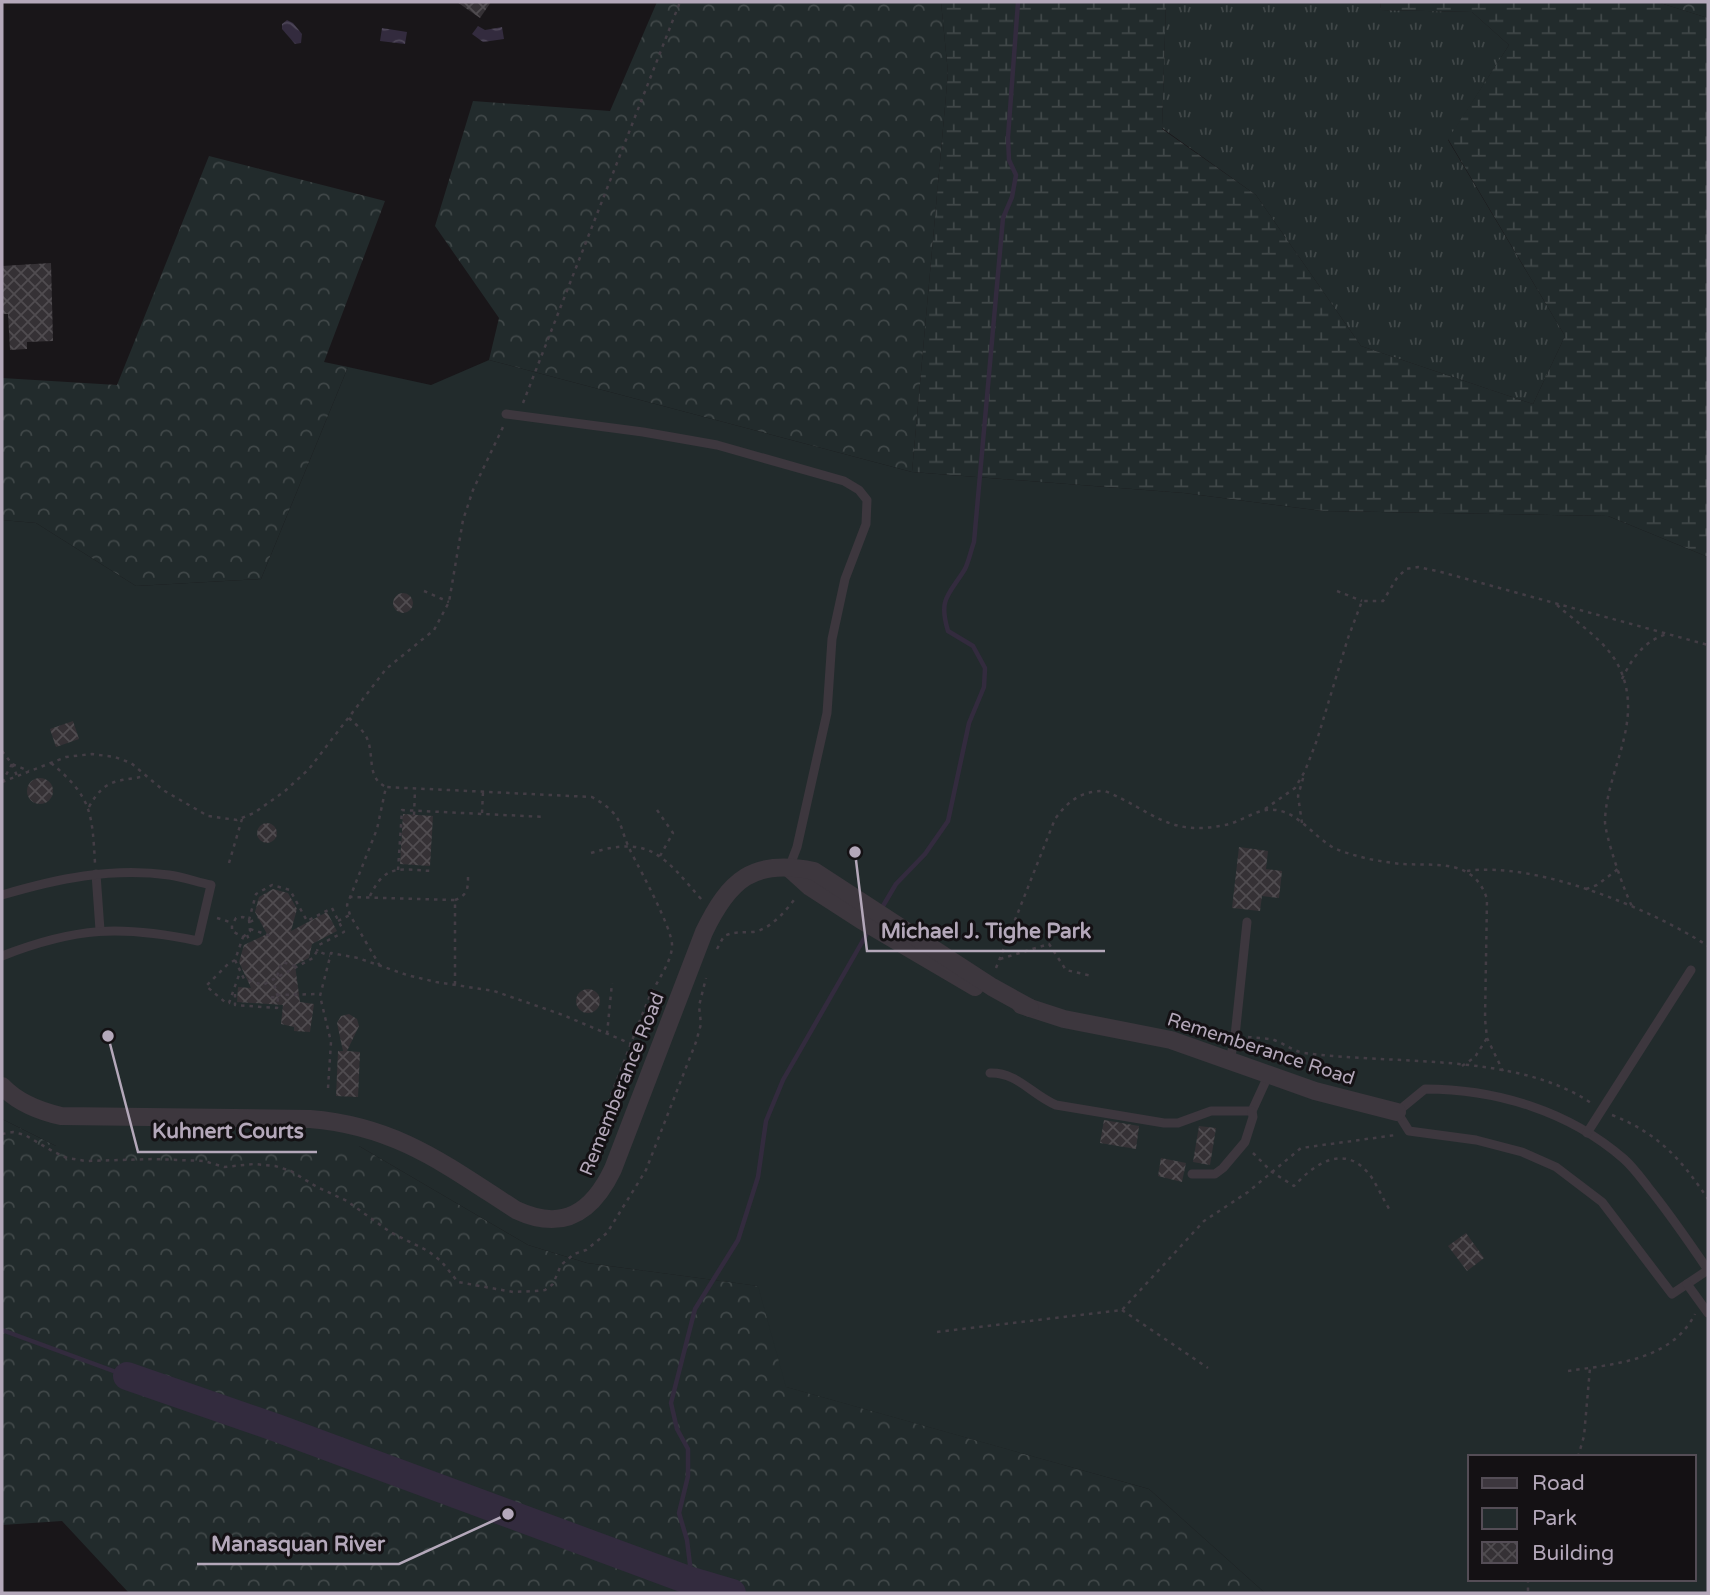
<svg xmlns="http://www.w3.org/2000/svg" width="1710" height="1595" viewBox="0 0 1710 1595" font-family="'Varela Round',sans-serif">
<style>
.grass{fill:url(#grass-tufts)}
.forest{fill:url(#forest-crowns)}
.wetland{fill:url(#wetland-marsh)}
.green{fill:#222b2c;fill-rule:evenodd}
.water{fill:url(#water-waves)}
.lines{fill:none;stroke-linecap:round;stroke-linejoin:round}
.stream{stroke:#332b3e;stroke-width:4.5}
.river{stroke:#332b3e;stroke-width:28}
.building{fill:url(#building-cross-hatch)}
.path{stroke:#433d45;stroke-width:2.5;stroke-dasharray:3.5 5;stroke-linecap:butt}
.service{stroke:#3d373e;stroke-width:9}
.minor{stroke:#3d373e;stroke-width:18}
.labels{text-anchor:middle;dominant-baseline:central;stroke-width:6;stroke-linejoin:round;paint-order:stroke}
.street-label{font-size:19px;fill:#b4a8ba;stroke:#141114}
.leader{fill:none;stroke:#b4a8ba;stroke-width:2.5}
.callout-dot{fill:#b4a8ba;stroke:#141114;stroke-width:2.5}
.callout-label{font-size:21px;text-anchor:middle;font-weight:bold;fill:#b4a8ba;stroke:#141114;stroke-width:6;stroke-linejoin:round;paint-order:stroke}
</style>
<defs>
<pattern id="grass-tufts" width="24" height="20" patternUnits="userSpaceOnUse" patternTransform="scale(1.75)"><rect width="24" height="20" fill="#222b2c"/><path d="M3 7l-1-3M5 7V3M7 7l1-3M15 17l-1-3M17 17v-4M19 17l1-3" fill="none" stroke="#404748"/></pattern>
<pattern id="forest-crowns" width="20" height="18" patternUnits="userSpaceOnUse" patternTransform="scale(1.75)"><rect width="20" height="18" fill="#222b2c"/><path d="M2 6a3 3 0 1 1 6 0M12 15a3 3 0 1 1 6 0" fill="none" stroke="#404748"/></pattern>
<pattern id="wetland-marsh" width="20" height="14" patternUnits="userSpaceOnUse" patternTransform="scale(1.75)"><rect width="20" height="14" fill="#222b2c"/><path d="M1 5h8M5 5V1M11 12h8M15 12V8" fill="none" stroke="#404748"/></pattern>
<pattern id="water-waves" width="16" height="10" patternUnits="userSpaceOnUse" patternTransform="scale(1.75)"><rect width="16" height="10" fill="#332b3e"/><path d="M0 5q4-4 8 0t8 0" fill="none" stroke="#4e4758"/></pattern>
<pattern id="building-cross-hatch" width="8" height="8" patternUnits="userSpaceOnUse" patternTransform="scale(1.75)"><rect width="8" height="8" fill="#353135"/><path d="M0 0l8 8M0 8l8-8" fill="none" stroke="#504c50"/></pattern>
</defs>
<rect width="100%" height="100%" fill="#191619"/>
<!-- grass -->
<polygon class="grass" points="1166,2 1380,2 1381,10 1472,12 1509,45 1448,140 1565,336 1533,404 1361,346 1256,195 1162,128"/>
<!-- forest -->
<g class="forest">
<polygon points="657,2 941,2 948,73 912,472 489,360 499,318 435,226 473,101 610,111"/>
<polygon points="1657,2 1708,2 1708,18"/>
<polygon points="209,156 385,201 324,362 348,367 261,579 136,586 36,523 2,520 2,378 117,385"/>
<polygon points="2,1119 56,1146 359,1146 528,1245 587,1263 759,1286 787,1387 1149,1489 1265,1593 129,1593 62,1521 2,1525"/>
</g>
<!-- wetland -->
<polygon class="wetland" points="941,2 1166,2 1162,129 1256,195 1361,346 1533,404 1565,336 1448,139 1509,45 1472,12 1381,10 1380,2 1657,2 1708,18 1708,557 1608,516 1323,511 1184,493 912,472 948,73"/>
<!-- green -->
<path class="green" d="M489,360L912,472L1184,493L1323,511L1608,516L1708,557V1593H1265L1149,1489L786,1387L758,1286L587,1263L528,1245L359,1146H56L2,1119V520L36,523L136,586L261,579L348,367L431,385ZM1470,1457H1694V1579H1470Z"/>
<!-- water -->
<g class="water">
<polygon points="287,20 293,23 302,34 301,43 295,44 282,29 282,24"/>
<polygon points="478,26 485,30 502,27 504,39 483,42 472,34"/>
<polygon points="382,28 407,32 405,44 380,41"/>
</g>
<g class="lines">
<!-- stream -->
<g class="stream">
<path d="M880,911L896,884L925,854L948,821L969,723L984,687L985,668L973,646L948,631C938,598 949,595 965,569C969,561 971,550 974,542L1003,218L1012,197L1016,175L1009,160L1008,137L1018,2"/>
<polyline points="2,1330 127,1376"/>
<polyline points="692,1581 687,1540 679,1513 688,1476 688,1449 677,1429 671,1403 695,1309 738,1240 758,1177 766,1121 783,1080 869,930"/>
</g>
<!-- river -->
<polyline class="river" points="127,1376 277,1428 688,1580 732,1593"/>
</g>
<!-- building -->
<g class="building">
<polygon points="457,2 491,2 480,18"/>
<polygon points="51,263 53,341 27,342 27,349 10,350 8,314 3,314 2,266"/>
<circle cx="403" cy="603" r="10"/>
<polygon points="73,721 79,739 56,747 50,729"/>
<circle cx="40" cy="791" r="13"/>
<polygon points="403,814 433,816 430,866 400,864"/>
<circle cx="267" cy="833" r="10"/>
<polygon points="1239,847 1268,851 1266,869 1282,871 1279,898 1262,896 1260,911 1232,908"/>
<polygon points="273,889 288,893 297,909 291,931 327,912 337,931 312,944 309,958 295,965 300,1002 314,1004 310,1032 294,1031 294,1027 281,1024 283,1005 237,1002 238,987 251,988 239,962 244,945 267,934 255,912 259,897"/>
<circle cx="588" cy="1001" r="12"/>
<polygon points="349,1014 357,1019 359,1026 347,1051 360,1052 358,1097 336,1096 338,1051 343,1051 337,1023 341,1016"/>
<polygon points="1104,1120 1139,1126 1136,1149 1100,1143"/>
<polygon points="1199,1126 1216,1128 1210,1165 1193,1162"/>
<polygon points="1161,1158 1186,1163 1182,1182 1158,1176"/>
<polygon points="1466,1233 1484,1258 1467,1271 1448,1246"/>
</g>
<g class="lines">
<!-- path -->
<g class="path">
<polyline points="523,403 680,2"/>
<polyline points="424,591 449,602"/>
<polyline points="1337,591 1362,601"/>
<path d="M1557,605C1578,624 1608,642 1620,669C1644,722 1607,769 1605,820C1604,833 1625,894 1632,906"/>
<path d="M1622,679C1632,658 1644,641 1667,634"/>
<path d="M349,718C356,725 365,731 368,741C374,758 367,778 386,787"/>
<polyline points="2,751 12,764 29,771"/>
<path d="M51,763C92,797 92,813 95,863"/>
<polyline points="12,764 17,776"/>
<polyline points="2,782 66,757 92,754 115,757 131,763 163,790 208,816 237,820 254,813 285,791 309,769 386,669 434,630 449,602 463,520 473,490 503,427"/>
<polyline points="2,782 12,764"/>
<path d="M89,807C105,778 116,782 146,776"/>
<polyline points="1265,809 1295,788 1305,771 1317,740 1348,638 1362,601 1383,601 1397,578 1406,569 1418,567 1441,572 1708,645"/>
<polyline points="657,810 673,833 660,856"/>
<polyline points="482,813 483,792"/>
<polyline points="414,815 415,790"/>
<polyline points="1302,823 1298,796 1304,775"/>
<path d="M591,853C651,834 665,858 702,900"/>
<polyline points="229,863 242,819"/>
<polyline points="398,870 402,810 545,817"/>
<path d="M1467,871C1536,861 1651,909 1708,946"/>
<polyline points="1586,889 1597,885 1618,869"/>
<path d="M370,896C386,862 401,870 433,871"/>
<polyline points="349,897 455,900 455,986"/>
<path d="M455,900C468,895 468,888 468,876"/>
<polyline points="217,918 233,923"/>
<polyline points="249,920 256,894 272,885 290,890 307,921 332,908 344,932 319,945 317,951"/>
<polyline points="338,921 350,915"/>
<polyline points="250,922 258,918"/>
<polyline points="250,929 274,937"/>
<polyline points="247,935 250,942"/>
<polyline points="243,937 250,931 249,920 243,917 236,918 232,925 232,931 243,937 235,960 244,979 263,985 313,958 317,951 330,956"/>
<path d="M717,949L724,936C735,931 742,933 752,932C769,931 787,910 796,897"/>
<polyline points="1000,959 1049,944 1066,970 1092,976"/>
<polyline points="235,960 228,964 206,986 225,1002 229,1003 240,972"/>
<path d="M380,966L350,915L347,905L377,829L386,787L592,797C627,817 616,824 633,856C642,873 671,927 672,944C673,961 656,982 649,998C628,1049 609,1102 589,1153"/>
<path d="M996,968L1055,819C1069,800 1081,791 1105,791C1153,811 1168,837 1225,825C1242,822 1258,807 1276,810C1299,813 1314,837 1334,848C1345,853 1357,856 1369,859C1380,861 1391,863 1401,864C1436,866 1474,858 1487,899L1485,1019L1487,1038L1503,1071"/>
<polyline points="277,976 282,962 298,967"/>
<polyline points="235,994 235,1005 277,1008 278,998"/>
<polyline points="277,995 319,994"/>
<polyline points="271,997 278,998 273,980"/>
<polyline points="1199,1031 1224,1035"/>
<polyline points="607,1034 612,983"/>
<path d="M1248,1037C1257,1038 1266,1038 1274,1040C1285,1044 1293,1051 1304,1053C1392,1065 1516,1052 1591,1103"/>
<polyline points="1462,1066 1475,1057 1487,1038"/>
<polyline points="328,1088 331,1042 320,996 331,953 358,958 407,975 436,982 494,991 563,1015 641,1048"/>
<path d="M1612,1115C1659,1134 1680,1158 1708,1199"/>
<polyline points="2,1134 13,1132 25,1135 54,1152 67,1158 86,1161 153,1159 204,1161 224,1167 254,1164 275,1166 291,1171 317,1187 347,1201 390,1232 428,1251 441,1261 458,1282 513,1292 535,1291 545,1290 553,1284 561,1265 574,1254 586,1250 607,1233 646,1170 696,1042 701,1024 699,1006 706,978"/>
<path d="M1253,1153L1272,1172L1294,1186C1316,1162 1347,1142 1372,1178C1379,1189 1384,1201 1391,1212"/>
<polyline points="1122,1310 1208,1368"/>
<polyline points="937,1332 1122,1310 1204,1221 1248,1192 1301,1148 1396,1135"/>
<path d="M1568,1371C1614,1364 1671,1361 1695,1314"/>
<polyline points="1578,1457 1584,1436 1590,1368"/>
<polyline points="1528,1579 1528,1593"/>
</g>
<!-- service -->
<g class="service">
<polyline points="506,414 643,432 717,445 844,481 859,490 867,500 866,524 845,579 832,639 827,713 797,847 789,868"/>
<polyline points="96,874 100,930"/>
<path d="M2,895C56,879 111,867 169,875C183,877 197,882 211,885L198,941C121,925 76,927 2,956"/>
<polyline points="1230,1060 1235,1036 1247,922"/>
<path d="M990,1073C1017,1072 1032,1095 1056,1105L1164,1123H1178L1211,1111H1252L1269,1074"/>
<path d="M1425,1089C1496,1089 1569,1111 1624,1159C1633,1167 1641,1178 1648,1187C1670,1214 1689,1242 1708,1270L1672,1294L1602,1202L1556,1167L1522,1152L1476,1140L1409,1131L1397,1112Z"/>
<polyline points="1587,1133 1691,970"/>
<polyline points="1192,1174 1215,1174 1223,1168 1245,1142 1253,1117 1252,1111"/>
<polyline points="1687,1284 1708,1313"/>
</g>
<!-- minor -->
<g class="minor">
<polyline points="789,868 810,887 861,920 975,987"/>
<polyline points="1021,1005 1064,1019 1171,1040 1315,1091 1397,1112"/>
<path d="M2,1086C18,1103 39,1111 61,1116L310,1119C397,1126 446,1165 516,1210C563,1232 592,1213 613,1169L704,932C729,880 753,858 814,871L992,987L1030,1008"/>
</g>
</g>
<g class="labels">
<!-- street labels -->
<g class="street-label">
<text transform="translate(1261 1049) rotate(18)">Rememberance Road</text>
<text transform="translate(622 1084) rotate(-68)">Rememberance Road</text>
</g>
</g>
<!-- callouts -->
<path class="leader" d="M855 852L867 951H1105M108 1036L138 1152H317M508 1514L399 1564H197"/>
<g class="callout-dot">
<circle cx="855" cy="852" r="7"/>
<circle cx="108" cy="1036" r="7"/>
<circle cx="508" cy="1514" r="7"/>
</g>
<g class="callout-label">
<text x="986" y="938">Michael J. Tighe Park</text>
<text x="228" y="1138">Kuhnert Courts</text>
<text x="298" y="1551">Manasquan River</text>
</g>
<!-- border -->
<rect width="1710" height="1595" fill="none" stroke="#b4a8ba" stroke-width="7"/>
<!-- legend -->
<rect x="1468" y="1455" width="228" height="126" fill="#141114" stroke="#544d56" stroke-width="2"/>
<rect x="1482" y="1478" width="35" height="10" fill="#3d373e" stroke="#544d56" stroke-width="2"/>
<text x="1532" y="1490" font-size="21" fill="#b4a8ba">Road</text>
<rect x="1482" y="1508" width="35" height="21" fill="#222b2c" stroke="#544d56" stroke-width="2"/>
<text x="1532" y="1525" font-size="21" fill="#b4a8ba">Park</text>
<rect x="1482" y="1542" width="35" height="21" fill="url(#building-cross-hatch)" stroke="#544d56" stroke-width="2"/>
<text x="1532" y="1560" font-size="21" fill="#b4a8ba">Building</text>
</svg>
